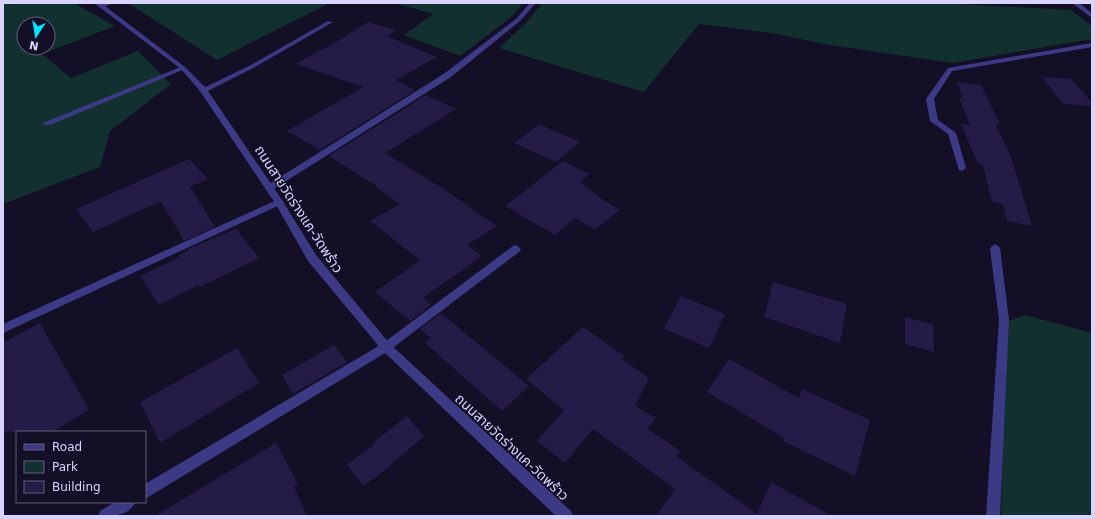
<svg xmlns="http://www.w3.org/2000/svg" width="1095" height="519" viewBox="0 0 1095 519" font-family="'DejaVu Sans','Noto Sans Thai',sans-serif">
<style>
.green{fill:#12302f;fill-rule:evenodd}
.building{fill:#241b47}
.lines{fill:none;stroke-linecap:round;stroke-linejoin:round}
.service{fill:#3d3a85;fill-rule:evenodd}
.minor{fill:#3d3a85;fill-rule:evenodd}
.tertiary{fill:#3d3a85;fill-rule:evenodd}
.labels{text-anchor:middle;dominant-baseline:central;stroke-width:3;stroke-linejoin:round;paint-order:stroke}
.street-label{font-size:14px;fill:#d9d4ff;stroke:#130f26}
</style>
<rect width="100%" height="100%" fill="#130f26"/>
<!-- green -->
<g class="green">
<path d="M3,3H74L115,26L42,54L71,78L138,51L171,84L110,131L100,167L3,204ZM24,24H48V48H24Z"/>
<polygon points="128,3 330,3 217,60"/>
<polygon points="395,3 524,3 510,18 460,56 404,35 433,14"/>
<polygon points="542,3 940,3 1071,10 1092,26 1092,39 953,63 829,45 772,33 699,24 644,92 499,48 526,23"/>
<polygon points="1025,315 1092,333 1092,516 1001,516 1006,322"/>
</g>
<!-- building -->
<g class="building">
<polygon points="368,22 396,30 387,36 437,57 396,80 415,90 320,150 287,131 363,87 296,64 321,49 323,50"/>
<polygon points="1042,77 1071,79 1092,103 1092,106 1063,104"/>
<polygon points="957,82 981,85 1000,124 995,123 1011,157 1032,226 1007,221 1003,204 992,202 983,165 978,164 961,124 970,125 959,98 963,99"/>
<polygon points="426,95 456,109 385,153 442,188 497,226 467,245 482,256 423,298 431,305 410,321 375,292 420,260 370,221 400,204 376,187 378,187 329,156"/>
<polygon points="539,124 580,142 556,162 514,143"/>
<polygon points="189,159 208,179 190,187 215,227 184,241 161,201 93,232 76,209"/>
<polygon points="563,161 589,174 580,182 603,200 620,210 595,230 575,218 555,235 505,206"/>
<polygon points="236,229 259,258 200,287 198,285 159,305 140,276 180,257 179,255 189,250 188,249"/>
<polygon points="773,282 847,304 840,343 764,317"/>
<polygon points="681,296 725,314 709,348 664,329"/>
<polygon points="441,313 529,386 502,411 425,343 431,338 420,329"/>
<polygon points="905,317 933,324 934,352 905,344"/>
<polygon points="40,323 89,410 52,432 3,432 3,343"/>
<polygon points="583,327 624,356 622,359 649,378 635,406 656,418 647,428 680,451 676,456 757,514 771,482 832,516 656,516 675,489 593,429 565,463 537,441 564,410 526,379"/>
<polygon points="334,345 347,362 293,394 282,375"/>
<polygon points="237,348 259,383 160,443 140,402"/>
<polygon points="729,359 799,398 802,389 870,420 855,476 783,441 784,438 707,392"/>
<polygon points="407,416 424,436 385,470 363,486 347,464 375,444 374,442"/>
<polygon points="276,443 298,484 294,487 307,516 155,516"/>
</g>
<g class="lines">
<!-- service -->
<g class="service">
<polygon points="104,3 112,3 105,7 101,7 101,5"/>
<polygon points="530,3 536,3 520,21 451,77 272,190 266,190 265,188 266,186 445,73 516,19"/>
<polygon points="328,21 333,22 255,67 206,92 200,92 199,90 251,65"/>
<polygon points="1092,43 1092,47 952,71 934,99 938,120 956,133 966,168 962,171 959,170 948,134 930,121 926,99 948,68"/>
<polygon points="183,66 185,67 185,69 50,125 44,125 43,123"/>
<polygon points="279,199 284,202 282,204 3,333 3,324"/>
<polygon points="995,244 1000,248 1009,320 1000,516 986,516 999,320 990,248"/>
<polygon points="516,245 521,249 519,252 390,350 145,499 145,484 382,344 513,246"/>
<path d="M115,502H135C129,517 111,516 98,516L100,511Z"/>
</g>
<!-- minor -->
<polygon class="minor" points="94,3 101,3 185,67 206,88 282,200 316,255 390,344 571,511 573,516 556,516 382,350 308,261 275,203 200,91 181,69"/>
<!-- tertiary -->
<polygon class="tertiary" points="1072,3 1079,3 1092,13 1092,18"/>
</g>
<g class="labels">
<!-- street labels -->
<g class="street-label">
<text transform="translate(299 209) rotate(57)">ถนนสายวัดร่างแค-วัดพร้าว</text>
<text transform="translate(512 447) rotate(43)">ถนนสายวัดร่างแค-วัดพร้าว</text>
</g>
</g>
<!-- border -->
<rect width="1095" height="519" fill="none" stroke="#d9d4ff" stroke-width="8"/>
<!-- legend -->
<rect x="16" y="431" width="130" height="72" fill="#130f26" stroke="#625e7d"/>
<rect x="24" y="444" width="20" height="6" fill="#3d3a85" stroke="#625e7d"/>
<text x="52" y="451" font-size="12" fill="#d9d4ff">Road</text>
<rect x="24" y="461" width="20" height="12" fill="#12302f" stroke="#625e7d"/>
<text x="52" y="471" font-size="12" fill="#d9d4ff">Park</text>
<rect x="24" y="481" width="20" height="12" fill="#241b47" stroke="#625e7d"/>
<text x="52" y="491" font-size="12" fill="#d9d4ff">Building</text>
<!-- north arrow -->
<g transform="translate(36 36) rotate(192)"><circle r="19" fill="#130f26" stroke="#625e7d"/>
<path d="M0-3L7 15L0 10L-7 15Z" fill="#00e5ff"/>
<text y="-6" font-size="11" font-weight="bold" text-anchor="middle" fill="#d9d4ff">N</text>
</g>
</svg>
